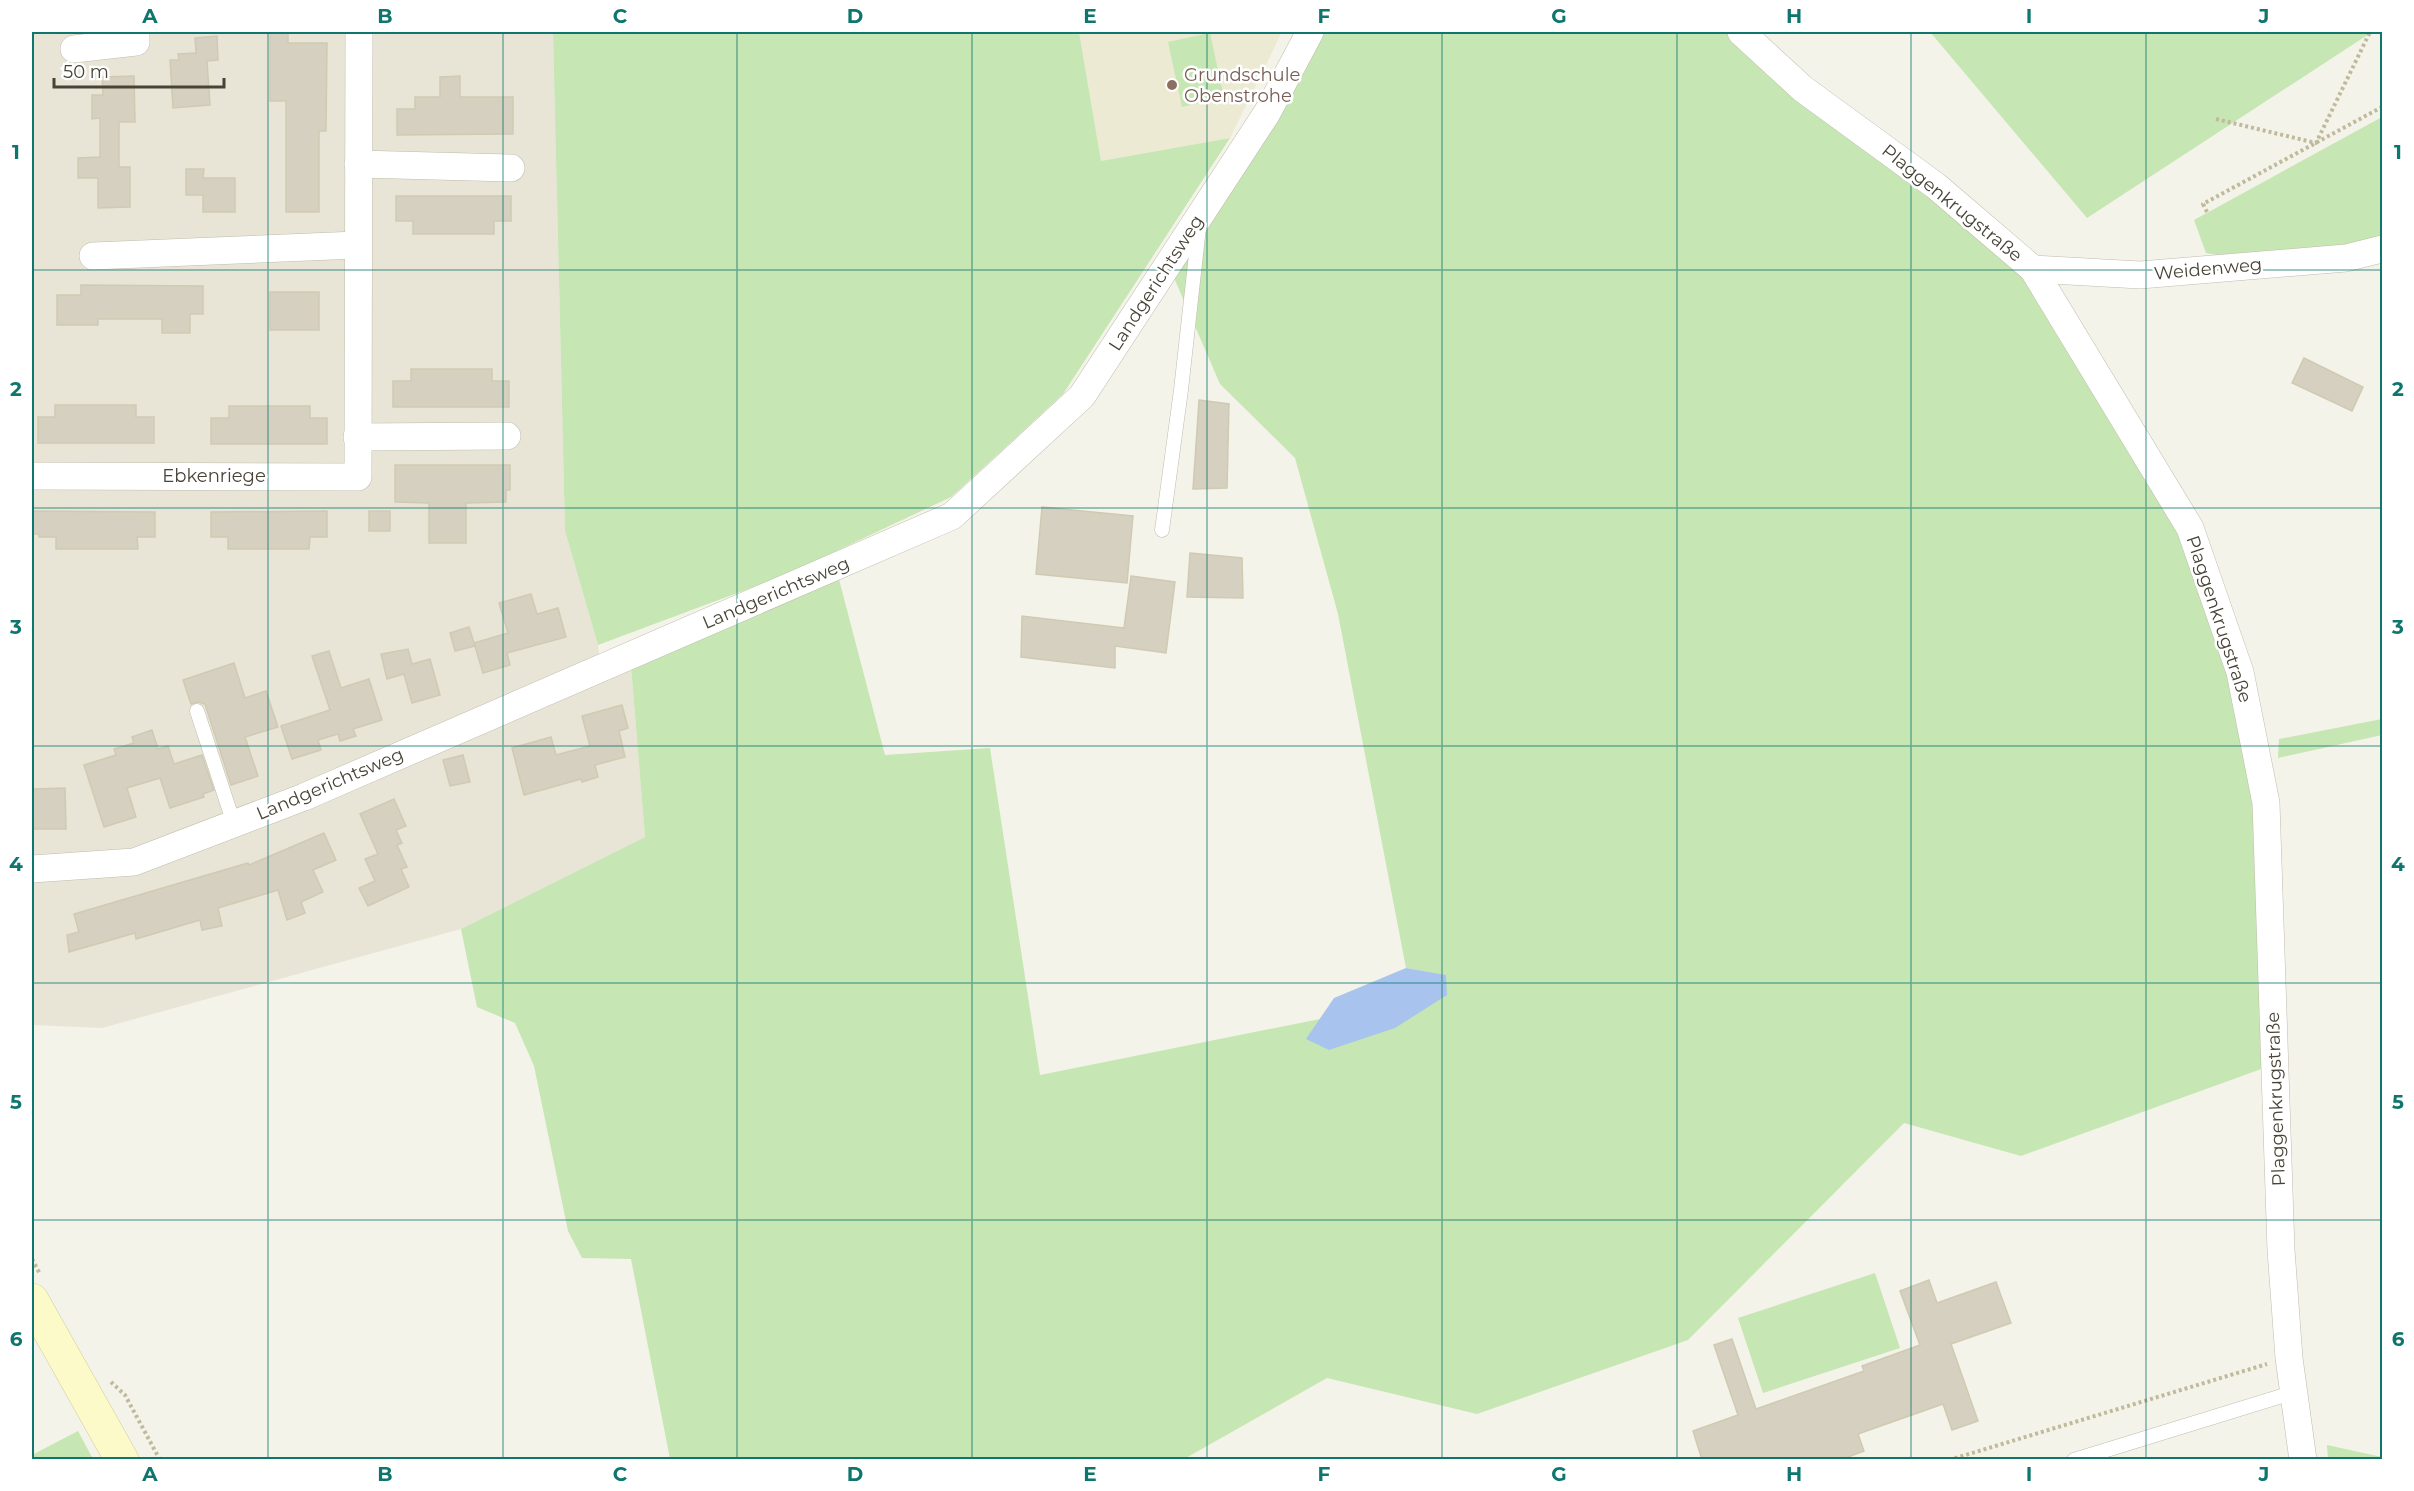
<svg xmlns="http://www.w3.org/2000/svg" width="2414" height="1491" viewBox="0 0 2414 1491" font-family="Montserrat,sans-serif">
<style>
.residential{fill:#e8e5d7}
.education{fill:#ecead3}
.green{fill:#c6e6b3}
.water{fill:#a8c4ee}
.building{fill:#d5d0bf;stroke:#d0cab2;stroke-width:1.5}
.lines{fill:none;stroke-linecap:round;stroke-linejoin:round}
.lane-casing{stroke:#bfbcac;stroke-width:15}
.street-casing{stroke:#bfbcac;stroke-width:28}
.secondary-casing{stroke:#d2cd9a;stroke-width:34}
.path{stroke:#c0ba9d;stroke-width:4;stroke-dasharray:3 3;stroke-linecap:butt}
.lane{stroke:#fff;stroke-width:14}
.street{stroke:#fff;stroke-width:27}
.secondary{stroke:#fdfaca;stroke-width:33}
.grid{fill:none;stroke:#0f766e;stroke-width:1.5;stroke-opacity:0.55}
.education-dot{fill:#8d6e63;stroke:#fff;stroke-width:2}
.labels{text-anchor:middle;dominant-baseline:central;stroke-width:5;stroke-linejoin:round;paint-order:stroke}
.education-label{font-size:18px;fill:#785e54;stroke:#fff;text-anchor:start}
.street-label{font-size:18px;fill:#474437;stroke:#fff}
.neatline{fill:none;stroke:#0f766e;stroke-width:2}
.grid-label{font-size:20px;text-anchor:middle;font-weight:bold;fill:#0f766e}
</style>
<rect width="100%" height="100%" fill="#f4f3e9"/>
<!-- residential -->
<polygon class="residential" points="32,32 553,32 565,531 598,645 601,676 631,666 645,837 461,929 102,1028 32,1025"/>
<!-- education -->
<polygon class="education" points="1079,32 1282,32 1230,138 1101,161"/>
<!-- green -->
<g class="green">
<polygon points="553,32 1079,32 1101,161 1230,138 1063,394 951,497 783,576 598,645 565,531"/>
<polygon points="1310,32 1741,32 2033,269 2190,528 2255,740 2275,1064 2021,1156 1904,1123 1688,1340 1477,1414 1327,1378 1184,1459 670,1459 631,1259 582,1258 568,1231 534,1066 515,1023 477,1007 461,929 645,837 631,666 836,568 885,755 990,748 1040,1075 1320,1019 1445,975 1406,968 1338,614 1295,458 1220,384 1168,264"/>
<polygon points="1930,32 2372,32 2087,218"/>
<polygon points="1210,33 1224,98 1182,107 1168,42"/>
<polygon points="2382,117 2382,238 2341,247 2217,255 2206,253 2194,220"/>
<polygon points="2382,719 2382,735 2278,758 2279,739"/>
<polygon points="1875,1273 1900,1348 1763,1393 1738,1318"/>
<polygon points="78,1431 93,1459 32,1459 32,1455"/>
<polygon points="2327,1445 2382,1457 2382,1459 2328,1459"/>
</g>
<!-- water -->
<polygon class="water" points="1406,968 1446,975 1447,995 1395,1028 1329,1050 1306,1039 1334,998"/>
<!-- building -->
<g class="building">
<polygon points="270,32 288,32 288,43 327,43 326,131 319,131 319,212 286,212 286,101 270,101"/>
<polygon points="217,36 218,60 207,61 210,105 173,108 170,60 179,60 178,54 196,53 195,38"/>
<polygon points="134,76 135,122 119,122 119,167 130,167 130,207 98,208 98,178 78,178 78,158 100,157 100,118 92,119 92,95 103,95 102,77"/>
<polygon points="460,76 460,97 513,97 513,134 397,135 397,109 415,109 415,97 440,97 440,77"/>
<polygon points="186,169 204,169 203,178 235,178 235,212 203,212 203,195 186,195"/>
<polygon points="396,196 511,196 511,221 494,221 494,234 413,234 413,221 396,221"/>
<polygon points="81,285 203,286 203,314 190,314 190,333 162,333 162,319 98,319 98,325 57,325 57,295 81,295"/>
<rect x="270" y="292" width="49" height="38"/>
<polygon points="2304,358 2363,387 2352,411 2292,383"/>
<polygon points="411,369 492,369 492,381 509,381 509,407 393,407 393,381 411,381"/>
<polygon points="1199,400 1229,404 1227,488 1193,489"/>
<polygon points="55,405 136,405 136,417 154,417 154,443 38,443 38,417 55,417"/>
<polygon points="229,406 310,406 310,418 327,418 327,444 211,444 211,418 229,418"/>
<polygon points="395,465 510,465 510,490 506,490 506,502 466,503 466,543 429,543 429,503 395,502"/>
<polygon points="1042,507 1133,516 1127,583 1036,574"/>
<polygon points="32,511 155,512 155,537 137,537 138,549 56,549 56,537 39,537 39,534 32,534"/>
<polygon points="327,511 327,537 310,537 309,549 228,549 228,537 211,537 211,512"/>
<rect x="369" y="511" width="21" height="20"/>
<polygon points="1190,553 1242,558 1243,598 1187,597"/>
<polygon points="1131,576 1175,582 1166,653 1115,646 1115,668 1021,657 1022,616 1124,628"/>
<polygon points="531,594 537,614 558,608 566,637 507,653 510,665 483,673 474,643 508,633 499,603"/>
<polygon points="469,627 475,646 455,651 450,633"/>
<polygon points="408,649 412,664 430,659 440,695 412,703 404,674 387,679 381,654"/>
<polygon points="329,651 341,688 369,679 382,720 353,729 356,736 340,741 338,734 318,740 321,750 292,759 281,726 330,710 312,656"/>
<polygon points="234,663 245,698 266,691 278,727 245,737 258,776 231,785 205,704 198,702 191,704 183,680"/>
<polygon points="622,705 628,728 619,731 625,757 595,765 598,777 582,782 581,779 524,795 512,748 551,737 556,755 590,746 582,716"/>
<polygon points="152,730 158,749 168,746 174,764 202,755 214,790 203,794 204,797 170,808 160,778 127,788 136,817 104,827 84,765 116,755 114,749 134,743 132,737"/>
<polygon points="463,755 470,782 450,786 443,760"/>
<polygon points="65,788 66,829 32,829 32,789"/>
<polygon points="394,799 406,826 396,830 402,843 397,845 407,867 401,869 409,887 368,906 359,888 375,881 365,859 378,854 360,814"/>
<polygon points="324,833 336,860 313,870 323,892 301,902 305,913 287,920 278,890 218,908 222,926 202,930 200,920 136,939 135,933 69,952 67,935 79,932 74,914 248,863 249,865"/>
<polygon points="1929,1280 1937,1303 1996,1282 2011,1323 1951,1344 1978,1421 1952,1430 1943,1404 1858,1434 1864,1451 1840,1460 1702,1460 1693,1431 1738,1415 1714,1345 1732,1339 1756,1409 1864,1371 1862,1366 1920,1345 1900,1291"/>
</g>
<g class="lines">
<!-- lane casing -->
<g class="lane-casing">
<g id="lane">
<polyline points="1162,530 1181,390 1199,227"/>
<polyline points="197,711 234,824"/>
<polyline points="2074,1460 2295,1392"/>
</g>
</g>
<!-- street casing -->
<g class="street-casing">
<g id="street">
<polyline points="1741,32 1803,89 1936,186 2033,269 2190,528 2240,672 2266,803 2281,1250 2289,1358 2303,1460"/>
<polyline points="74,49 136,42 136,32"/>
<polyline points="358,164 511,168"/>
<polyline points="93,256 357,245"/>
<polyline points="2033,269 2140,275 2346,258 2382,249"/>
<polyline points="357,437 507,436"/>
<polyline points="32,476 358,477 359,32"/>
<polyline points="32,869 134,862 304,797 952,516 1082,396 1267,113 1310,32"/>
</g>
</g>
<!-- secondary casing -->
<g class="secondary-casing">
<polyline id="secondary" points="32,1300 122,1460"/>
</g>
<!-- path -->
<g class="path">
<polyline points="2216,119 2316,143 2370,32"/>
<polyline points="2207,212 2203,204 2382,107"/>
<polyline points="32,1259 40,1274"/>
<polyline points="111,1382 125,1395 160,1460"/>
<polyline points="1949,1460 2267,1364"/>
</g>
<!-- lane -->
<use href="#lane" class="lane"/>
<!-- street -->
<use href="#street" class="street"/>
<!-- secondary -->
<use href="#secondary" class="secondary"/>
</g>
<!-- grid -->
<path class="grid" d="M268,32V1460M503,32V1460M737,32V1460M972,32V1460M1207,32V1460M1442,32V1460M1677,32V1460M1911,32V1460M2146,32V1460M32,270H2382M32,508H2382M32,746H2382M32,983H2382M32,1220H2382"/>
<!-- markers -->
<circle class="education-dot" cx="1172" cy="85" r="6"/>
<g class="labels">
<!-- education labels -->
<g class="education-label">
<text x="1184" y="75">Grundschule<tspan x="1184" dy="21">Obenstrohe</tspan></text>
</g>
<!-- street labels -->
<g class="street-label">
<text transform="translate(1952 203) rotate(39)">Plaggenkrugstraße</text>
<text transform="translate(2208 269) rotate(-5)">Weidenweg</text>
<text transform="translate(1156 283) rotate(-57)">Landgerichtsweg</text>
<text x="214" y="476">Ebkenriege</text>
<text transform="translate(776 593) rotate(-23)">Landgerichtsweg</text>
<text transform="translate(2219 619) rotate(72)">Plaggenkrugstraße</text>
<text transform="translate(330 784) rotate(-23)">Landgerichtsweg</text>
<text transform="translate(2276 1099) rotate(-92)">Plaggenkrugstraße</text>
</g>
</g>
<!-- border -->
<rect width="2414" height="1491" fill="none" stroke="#ffffff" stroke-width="66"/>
<!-- scale -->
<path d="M54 78v9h170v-9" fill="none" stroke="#474437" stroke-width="3"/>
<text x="63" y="78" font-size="18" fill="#474437" stroke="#ffffff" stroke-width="4.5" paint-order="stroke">50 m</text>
<rect x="33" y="33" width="2348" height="1425" class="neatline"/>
<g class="grid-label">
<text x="150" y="23">A</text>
<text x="385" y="23">B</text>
<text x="620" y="23">C</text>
<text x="855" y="23">D</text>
<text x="1090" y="23">E</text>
<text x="1324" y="23">F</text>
<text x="1559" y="23">G</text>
<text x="1794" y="23">H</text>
<text x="2029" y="23">I</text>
<text x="2264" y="23">J</text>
<text x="16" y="159">1</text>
<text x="2398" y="159">1</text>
<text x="16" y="396">2</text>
<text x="2398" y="396">2</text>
<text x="16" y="634">3</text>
<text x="2398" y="634">3</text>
<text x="16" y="871">4</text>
<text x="2398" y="871">4</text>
<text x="16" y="1109">5</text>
<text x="2398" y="1109">5</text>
<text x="16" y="1346">6</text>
<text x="2398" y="1346">6</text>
<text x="150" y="1481">A</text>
<text x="385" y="1481">B</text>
<text x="620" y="1481">C</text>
<text x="855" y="1481">D</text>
<text x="1090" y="1481">E</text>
<text x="1324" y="1481">F</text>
<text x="1559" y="1481">G</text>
<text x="1794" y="1481">H</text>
<text x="2029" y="1481">I</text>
<text x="2264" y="1481">J</text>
</g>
</svg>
